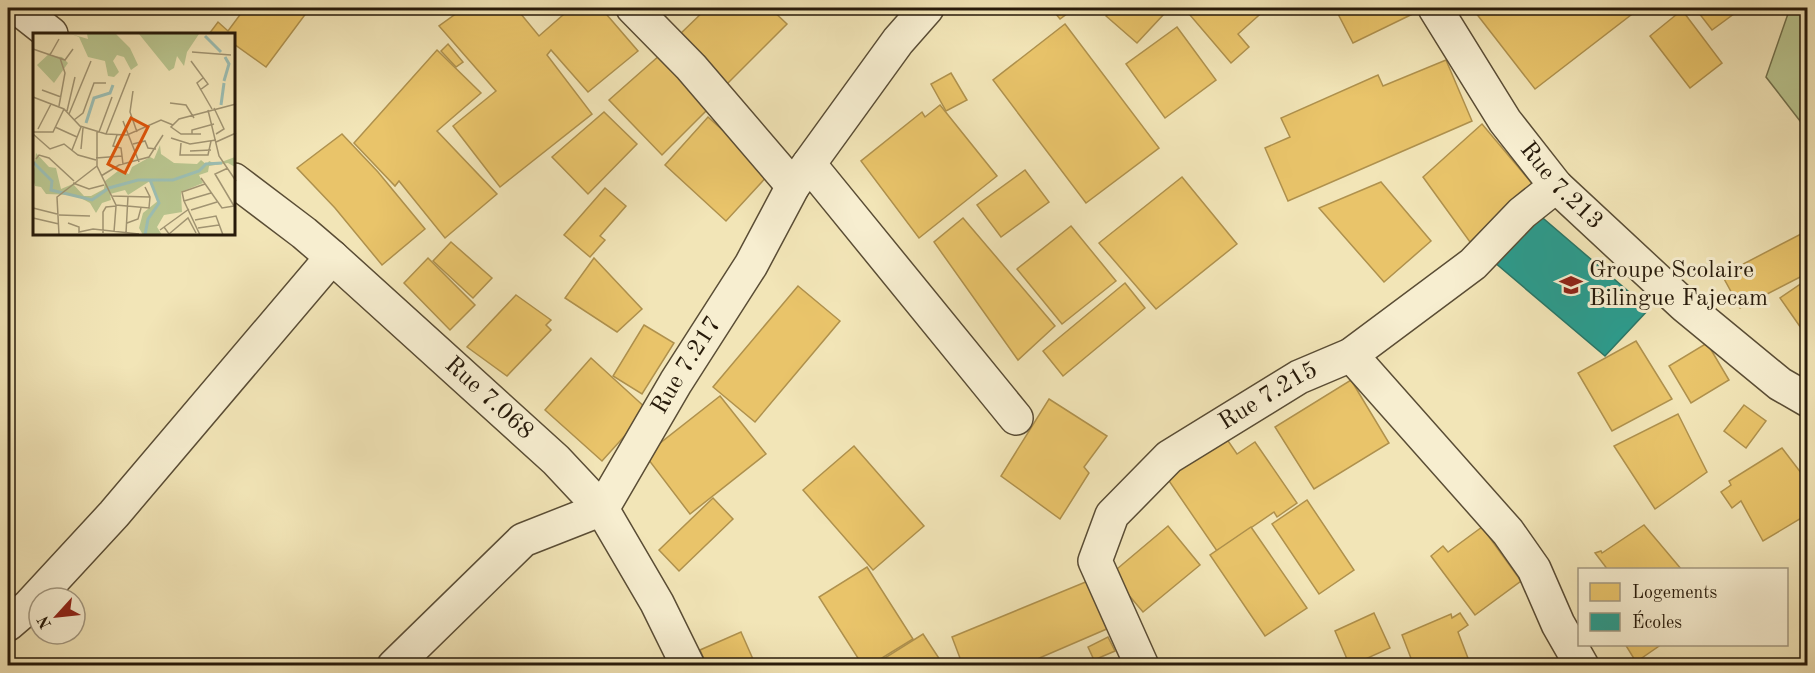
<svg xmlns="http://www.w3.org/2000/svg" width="1815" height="673" viewBox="0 0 1815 673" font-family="'Old Standard TT',serif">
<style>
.green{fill:#b9c58f;stroke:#70704c;stroke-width:1.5}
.homes{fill:#e9c46a;stroke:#af914d;stroke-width:1.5}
.schools{fill:#2a9d8f;stroke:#297667;stroke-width:1.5}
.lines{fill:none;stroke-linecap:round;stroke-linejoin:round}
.street-casing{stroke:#5a4d35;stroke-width:36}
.street{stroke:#f7eed0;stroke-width:33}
.labels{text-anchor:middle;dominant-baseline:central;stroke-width:6;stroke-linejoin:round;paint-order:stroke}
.street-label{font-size:24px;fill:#271a0a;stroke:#f7eed0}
.poi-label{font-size:24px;fill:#271a0a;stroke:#f7eed0;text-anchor:start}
.inset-river{fill:none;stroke:#9cbeb3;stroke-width:3}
.inset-road{fill:none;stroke:#a19472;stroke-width:1.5}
.view{fill:#de560c;fill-opacity:0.15;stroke:#de560c;stroke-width:3}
.inset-edge{fill:none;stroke:#271a0a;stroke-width:3}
</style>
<rect width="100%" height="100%" fill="#f2e5b7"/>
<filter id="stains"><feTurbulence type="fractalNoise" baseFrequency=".00333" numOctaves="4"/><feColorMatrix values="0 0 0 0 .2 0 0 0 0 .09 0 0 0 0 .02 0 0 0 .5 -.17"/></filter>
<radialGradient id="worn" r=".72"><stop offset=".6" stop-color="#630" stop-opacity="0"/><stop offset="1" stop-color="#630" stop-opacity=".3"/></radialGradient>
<!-- green -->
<polygon class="green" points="1790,8 1807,8 1807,130 1766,77"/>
<!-- homes -->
<g class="homes">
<polygon points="245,8 310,8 266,67 234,44 234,34 209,34 218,22 228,31"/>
<polygon points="464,8 516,8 539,36 571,8 601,8 638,51 588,92 551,50 547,55 592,114 500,187 453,126 496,91 439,26"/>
<polygon points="707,8 770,8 787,24 725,86 676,38"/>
<polygon points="1051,8 1075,8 1060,19"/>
<polygon points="1113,8 1156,8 1164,14 1137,43 1106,16"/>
<polygon points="1184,8 1267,8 1238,34 1249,47 1231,63"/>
<polygon points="1335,8 1425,8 1353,43"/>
<polygon points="1472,8 1640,8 1535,89"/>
<polygon points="1695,8 1742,8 1712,30"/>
<polygon points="1682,10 1722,63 1690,88 1650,36"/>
<polygon points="1065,24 1159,148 1086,203 993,80"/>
<polygon points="1177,27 1216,80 1165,118 1126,64"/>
<polygon points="448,44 463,62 456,67 441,51"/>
<polygon points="437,50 481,93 437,131 497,194 445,238 399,181 395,186 354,143"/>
<polygon points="660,55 710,107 662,155 609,100"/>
<polygon points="1446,60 1472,121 1288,201 1265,148 1290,137 1281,118 1378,75 1383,86"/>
<polygon points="951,73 967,100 946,111 931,84"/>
<polygon points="940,105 997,176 919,238 861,161 922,112 925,117"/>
<polygon points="604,112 637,144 588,194 552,157"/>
<polygon points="708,117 770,173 726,221 665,165"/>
<polygon points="1482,124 1535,187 1470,242 1423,177"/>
<polygon points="342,134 378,172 425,229 382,265 335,208 297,168"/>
<polygon points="1025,170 1049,202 1001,237 977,205"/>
<polygon points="1182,177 1237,244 1156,309 1099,243"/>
<polygon points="1381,182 1431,241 1384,282 1319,208"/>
<polygon points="605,188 626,206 600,236 605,240 590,257 564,235"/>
<polygon points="963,218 1055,326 1018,360 934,242"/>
<polygon points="1071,226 1116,281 1062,324 1017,269"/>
<polygon points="1801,234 1808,247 1808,273 1740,308 1722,275"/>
<polygon points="451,242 492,278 473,298 433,261"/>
<polygon points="428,258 475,305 450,330 404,283"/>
<polygon points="594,258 642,309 617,332 565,298"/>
<polygon points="1808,279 1808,338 1780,298"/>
<polygon points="1125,283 1145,308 1063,376 1043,351"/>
<polygon points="798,286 840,321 755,422 713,387"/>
<polygon points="516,295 551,320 546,325 551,330 507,376 467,347"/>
<polygon points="644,325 674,343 642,394 613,376"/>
<polygon points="1636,341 1672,399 1612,431 1578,373"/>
<polygon points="1707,343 1729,380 1691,403 1669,366"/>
<polygon points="591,358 648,410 602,461 545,410"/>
<polygon points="1351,380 1389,443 1314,489 1275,427"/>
<polygon points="720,396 766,454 690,514 645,455"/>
<polygon points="1049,399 1107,436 1084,467 1089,473 1060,519 1001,476"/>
<polygon points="1744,405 1766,421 1746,448 1724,431"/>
<polygon points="1678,414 1707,472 1655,509 1614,446"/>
<polygon points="1224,435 1237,454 1255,442 1297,503 1277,517 1274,512 1217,551 1165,475"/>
<polygon points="854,446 924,526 873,570 803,490"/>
<polygon points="1782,448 1808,482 1808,514 1763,541 1741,501 1732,508 1721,492 1731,485 1729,481"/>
<polygon points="713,498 733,519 679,571 659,550"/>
<polygon points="1307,500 1354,570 1319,594 1272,524"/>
<polygon points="1644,525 1682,570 1608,570 1595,553 1601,551 1602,553"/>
<polygon points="1168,526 1200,565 1143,612 1111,574"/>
<polygon points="1251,527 1307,608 1265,636 1210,555"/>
<polygon points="1482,527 1521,581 1475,615 1431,556 1443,546 1448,552"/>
<polygon points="867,567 913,639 869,666 863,666 819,597"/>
<polygon points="1088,581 1109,628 1021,666 963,666 952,637"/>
<polygon points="1374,613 1390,648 1350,666 1335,631"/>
<polygon points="1460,613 1468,625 1458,632 1471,666 1414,666 1402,635 1451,614 1452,618"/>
<polygon points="741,632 756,666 707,666 700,650"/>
<polygon points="923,634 944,666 872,666"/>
<polygon points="1108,637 1115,651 1094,660 1088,647"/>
<polygon points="1625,644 1662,644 1636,662"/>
</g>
<!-- schools -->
<polygon class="schools" points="1537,213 1649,309 1605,356 1494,262"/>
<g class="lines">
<!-- street casing -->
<g class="street-casing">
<g id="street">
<polyline points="18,8 51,34"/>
<polyline points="633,8 691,67 793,186"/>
<path id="s1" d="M1435,8L1505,121L1556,186L1684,305L1780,384L1808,400"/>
<polyline points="809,164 1016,418"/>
<path id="s2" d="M234,180L304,233L332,257L556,460L602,509L657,603L688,666"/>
<polyline points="1351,355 1508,532 1534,569 1558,624 1582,666"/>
<polyline points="8,624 29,606 114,514 332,257"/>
<path id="s3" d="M394,666L523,540L602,509L676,382L751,265L793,186L898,41L927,8"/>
<path id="s4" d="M1142,666L1095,561L1112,515L1169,457L1299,377L1351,355L1473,264L1522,213L1556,186"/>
</g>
</g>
<!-- street -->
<use href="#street" class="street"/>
</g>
<!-- icons -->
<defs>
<g id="school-bare" transform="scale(1.8)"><path d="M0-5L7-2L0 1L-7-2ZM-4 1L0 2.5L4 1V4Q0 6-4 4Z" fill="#8f2418" stroke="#f7eed0" stroke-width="2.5" paint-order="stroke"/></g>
</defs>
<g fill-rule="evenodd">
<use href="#school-bare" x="1571" y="285"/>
</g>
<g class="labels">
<!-- street labels -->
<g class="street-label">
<text stroke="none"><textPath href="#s1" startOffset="219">Rue 7.213</textPath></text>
<text stroke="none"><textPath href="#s3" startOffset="432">Rue 7.217</textPath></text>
<text stroke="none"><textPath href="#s4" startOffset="362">Rue 7.215</textPath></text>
<text stroke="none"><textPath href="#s2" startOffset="336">Rue 7.068</textPath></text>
</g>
<!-- poi labels -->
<g class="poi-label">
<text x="1589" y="271">Groupe Scolaire<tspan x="1589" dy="28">Bilingue Fajecam</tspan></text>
</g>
</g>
<!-- overview -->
<g transform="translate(33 33)">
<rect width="202" height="202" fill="#f2e5b7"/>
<path d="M38,1L55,6L54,1H83L97,15L105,32L98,37L91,24L84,22L80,28L86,39L81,44L75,43L72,28L55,24L46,4ZM106,1H166L154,19L151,33L144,23L141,35L136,38ZM18,19V23L29,24L35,30L21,50L4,32ZM127,112L128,121L141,130L164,131L168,127L174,132L176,128L183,131L202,124V134L195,130L176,133L175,139L166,142L170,150L148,159L149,179L131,182L124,194L129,202H110L106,195L110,180L126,167L117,148L95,162L92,157L77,161L78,167L69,170L63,180L57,170L42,162L13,161L8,154L2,153L0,146L3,120L16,134L23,135L28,156L40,151L51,163H58L71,156L72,148L85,138L96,141L99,134L117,124L121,126Z" fill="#b9c58f"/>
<path class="inset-river" d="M172,3L188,19M191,48L196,31L192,24M188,72L191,50M53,90L61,65L77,60L80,52M0,129L19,148L18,157L59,167L76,155L105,147H140L166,138L173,131L189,130M112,202L115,186L126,170L117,147"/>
<path class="inset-road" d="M0,16L32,27L40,16M159,19L198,22M17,22L26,6M158,28L175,51L167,57M170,45L164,50L179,76M9,57L28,64M100,58L97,79L104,99M0,64L31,76L47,93L73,101L94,102L128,87L140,92M137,70L153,72L161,85M26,73L32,40L27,25M181,75L191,96L183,101M175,77L186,123L203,148M34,78L42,44M36,81L58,28M41,87L50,80L61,50H73M90,88L106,129M22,94L44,104M5,96L18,71M0,99H20L31,76M64,99V133L83,172L116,175L117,164L112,154M66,99L79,64M0,101L17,116L31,111L45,122L63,127M73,101L97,40M159,101V97L181,91M168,101H148L138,94L146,86L203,71M84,102L80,113L88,115L90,131M138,105L157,111L183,107M183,109L203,100M148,110L147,122H175L178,108M100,111L112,108L115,115L123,116M48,116L50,95M39,117L48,94M157,118L178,117M63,125L89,123M3,126L6,122L16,125L41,148M195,135L182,141L201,173M68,143L86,132L116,124L130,102M168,145L189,175L201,173M40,150L56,156L71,152M78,163L117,164M151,168L149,159L172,151M0,175L24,181M158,177L184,169M26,182L57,183M0,185L26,191M162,187L183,183L190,202M35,190L46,194V199L60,196L106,201M94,190L105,186L108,175M131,194L136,201L155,185L163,200M165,195L186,192M127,197L156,176M70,200V179L73,174L83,173L81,199M93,200L95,163M26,202L24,164L64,133M167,202L151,168L178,160"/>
<path class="view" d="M98,85L115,94L92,140L75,131Z"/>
<rect width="202" height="202" class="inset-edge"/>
</g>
<!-- margin -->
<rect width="1815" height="673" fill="none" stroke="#f2e5b7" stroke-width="30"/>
<rect x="9" y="9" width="1797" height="655" fill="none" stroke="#271a0a" stroke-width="3"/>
<rect x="15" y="15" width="1785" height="643" fill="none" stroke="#271a0a" stroke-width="1.5"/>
<!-- legend -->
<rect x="1578" y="568" width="210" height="78" fill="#f7eed0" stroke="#a49981" stroke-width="1.5"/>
<rect x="1590" y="583" width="30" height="18" fill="#e9c46a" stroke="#a49981" stroke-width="1.5"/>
<text x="1632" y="598" font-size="18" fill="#271a0a">Logements</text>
<rect x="1590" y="613" width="30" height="18" fill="#2a9d8f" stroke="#a49981" stroke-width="1.5"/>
<text x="1632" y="628" font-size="18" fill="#271a0a">Écoles</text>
<!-- north arrow -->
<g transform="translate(57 616) rotate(243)"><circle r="28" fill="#f7eed0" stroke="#a49981" stroke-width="1.5"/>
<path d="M0-4.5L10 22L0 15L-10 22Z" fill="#8f2418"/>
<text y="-9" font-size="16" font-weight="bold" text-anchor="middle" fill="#271a0a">N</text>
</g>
<rect width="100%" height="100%" filter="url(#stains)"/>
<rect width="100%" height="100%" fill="url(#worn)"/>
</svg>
